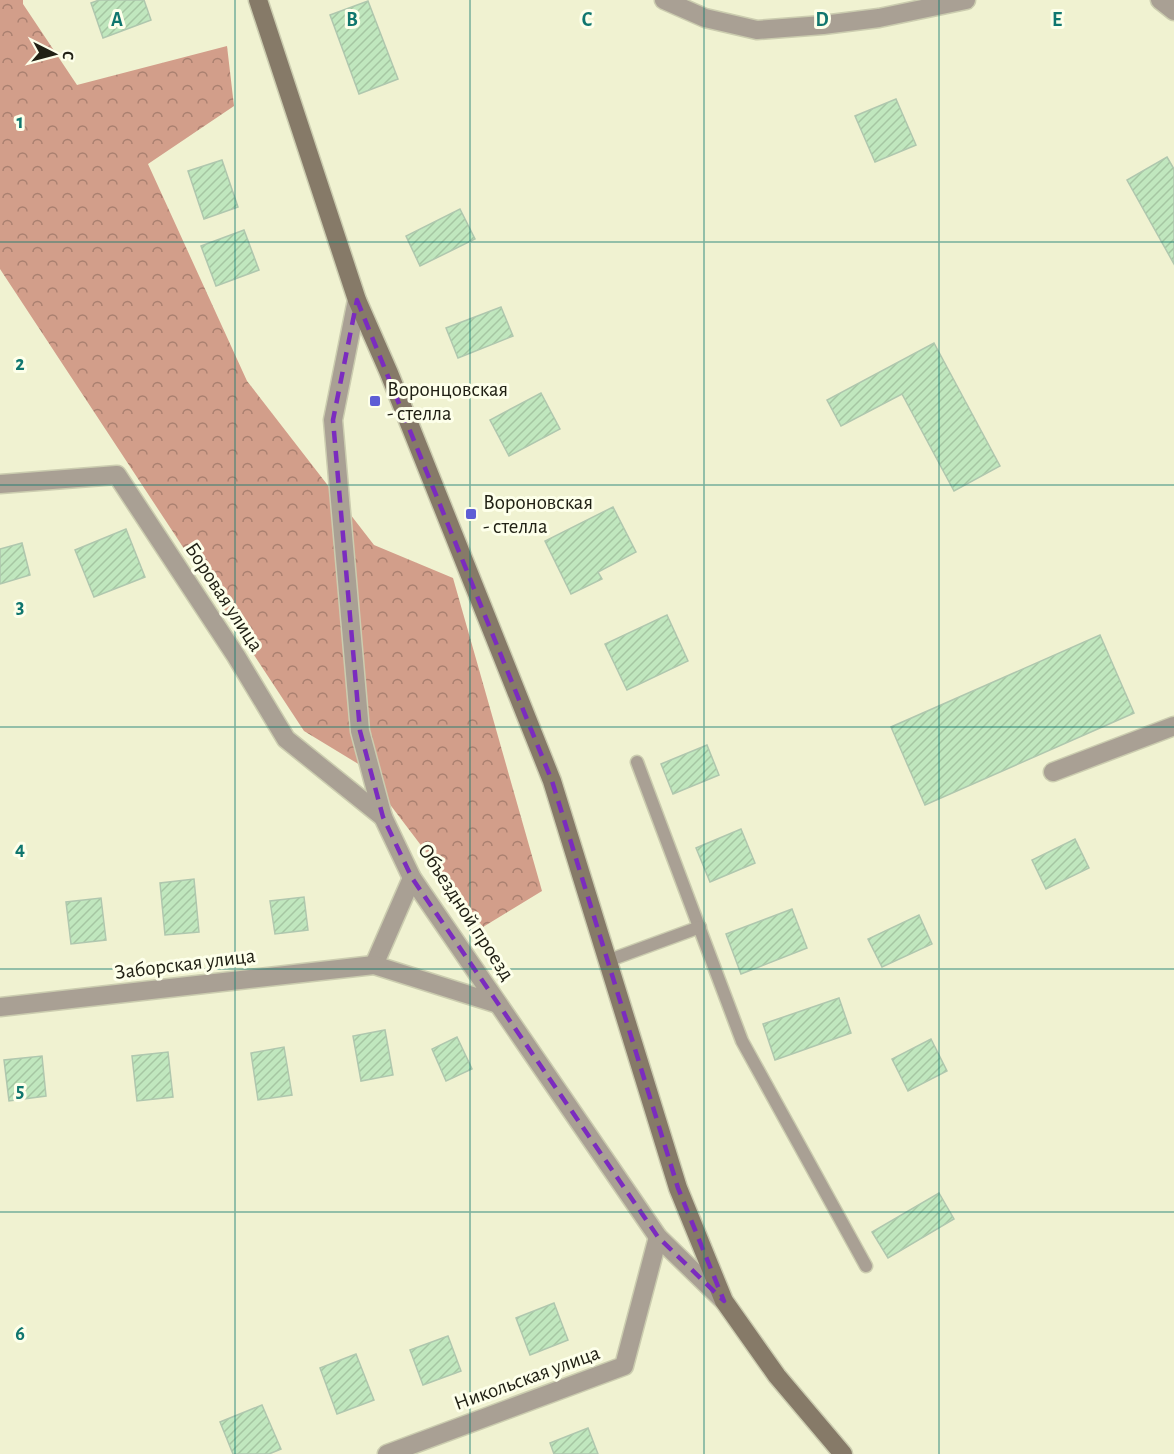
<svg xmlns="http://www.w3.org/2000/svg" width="1174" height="1454" viewBox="0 0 1174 1454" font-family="'Alegreya Sans',sans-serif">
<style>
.forest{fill:url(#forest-crowns)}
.building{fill:url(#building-hatch);stroke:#afc7ae;stroke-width:1.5}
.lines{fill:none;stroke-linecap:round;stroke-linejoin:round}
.lane-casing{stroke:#cbccaf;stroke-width:15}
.street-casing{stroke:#cbccaf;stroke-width:21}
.secondary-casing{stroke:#cbccaf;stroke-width:21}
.lane{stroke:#a9a094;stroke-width:12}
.street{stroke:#a9a094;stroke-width:18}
.secondary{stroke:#867a68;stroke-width:18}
.marked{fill:none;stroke:#7b2cbf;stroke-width:4.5;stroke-dasharray:12 8;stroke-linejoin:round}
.grid{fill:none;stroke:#0f766e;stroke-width:1.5;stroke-opacity:0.55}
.poi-dot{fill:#5d5dd5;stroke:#fdffea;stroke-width:2}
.labels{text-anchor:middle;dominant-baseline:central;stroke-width:6;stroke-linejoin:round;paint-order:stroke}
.poi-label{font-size:21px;fill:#212115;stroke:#fdffea;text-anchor:start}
.street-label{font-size:21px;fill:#212115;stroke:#fdffea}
.grid-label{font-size:20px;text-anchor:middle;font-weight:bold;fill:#0f766e;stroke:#fdffea;stroke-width:6;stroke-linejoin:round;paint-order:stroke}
</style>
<defs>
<pattern id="forest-crowns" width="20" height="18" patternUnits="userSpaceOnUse" patternTransform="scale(1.5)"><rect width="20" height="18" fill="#d29e8a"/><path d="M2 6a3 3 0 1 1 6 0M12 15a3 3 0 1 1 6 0" fill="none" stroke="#aa8070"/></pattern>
<pattern id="building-hatch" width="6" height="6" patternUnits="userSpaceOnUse" patternTransform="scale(1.5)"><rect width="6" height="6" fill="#c0e7be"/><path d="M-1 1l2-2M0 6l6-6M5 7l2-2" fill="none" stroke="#a5c6a2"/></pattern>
</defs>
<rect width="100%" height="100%" fill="#f0f2d1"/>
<!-- forest -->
<polygon class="forest" points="0,0 23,0 23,4 77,85 227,46 234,106 148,164 247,381 374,545 453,578 542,891 483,927 360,765 304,731 0,269"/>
<!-- building -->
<g class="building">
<polygon points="99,0 144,0 151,20 103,38 91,3"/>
<polygon points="368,1 398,79 359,94 330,15"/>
<polygon points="896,99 916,145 875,162 855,116"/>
<polygon points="1167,157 1174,169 1174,264 1127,180"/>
<polygon points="222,160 238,207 204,219 188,171"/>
<polygon points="460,209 475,239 420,266 406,236"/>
<polygon points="244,230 259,270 216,286 201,246"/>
<polygon points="501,307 513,336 458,358 446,328"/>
<polygon points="934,343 1000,466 954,491 902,394 841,426 827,400"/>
<polygon points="541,393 560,429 509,456 490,420"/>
<polygon points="613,507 636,552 598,572 602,579 571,594 545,541"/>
<polygon points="126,529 145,577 94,597 75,550"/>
<polygon points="22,543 30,575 0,584 0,549"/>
<polygon points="667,615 688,661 627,690 605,644"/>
<polygon points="1100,635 1134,713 925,805 891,727"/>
<polygon points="707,745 719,775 673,794 661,764"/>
<polygon points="741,829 755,863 710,882 696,848"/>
<polygon points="1075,839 1089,868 1046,889 1032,860"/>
<polygon points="194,879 199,932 165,935 160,883"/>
<polygon points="304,897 308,930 275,934 270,901"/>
<polygon points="101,898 106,940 71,944 66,902"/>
<polygon points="792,909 807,948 741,974 726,934"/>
<polygon points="919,915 932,944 882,967 868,939"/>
<polygon points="839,998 851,1033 775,1060 763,1024"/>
<polygon points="385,1030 393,1075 361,1081 353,1036"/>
<polygon points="457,1037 472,1069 446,1081 432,1049"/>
<polygon points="931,1039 947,1071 908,1091 892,1059"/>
<polygon points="284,1047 292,1095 258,1100 251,1053"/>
<polygon points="168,1052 173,1097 137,1101 132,1056"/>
<polygon points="42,1056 46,1096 9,1101 4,1060"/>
<polygon points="939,1193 954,1219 888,1258 872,1232"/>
<polygon points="554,1303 568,1340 530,1355 516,1318"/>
<polygon points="448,1336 461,1371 423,1385 410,1350"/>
<polygon points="356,1354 374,1400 337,1414 320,1368"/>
<polygon points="262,1405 281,1449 269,1454 233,1454 220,1422"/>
<polygon points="588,1428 598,1454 554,1454 550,1443"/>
</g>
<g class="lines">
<!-- lane casing -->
<g class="lane-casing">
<g id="lane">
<polyline points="637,762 742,1041 866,1266"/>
<polyline points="607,961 700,927"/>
</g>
</g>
<!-- street casing -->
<g class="street-casing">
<g id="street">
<polyline points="664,0 705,18 757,30 823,25 879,18 966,0"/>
<polyline points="1160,0 1174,11"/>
<polyline points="357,300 333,420 360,731 383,817 412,878 658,1237 724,1301"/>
<polyline points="0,484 117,475 236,656 286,739 383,817"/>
<polyline points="1053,772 1174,726"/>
<polyline points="374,965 412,878"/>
<polyline points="0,1007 374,965 498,1004"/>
<polyline points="387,1454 624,1366 658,1237"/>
</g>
</g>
<!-- secondary casing -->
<g class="secondary-casing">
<polyline id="secondary" points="258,0 357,300 389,373 552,781 678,1188 724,1301 777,1376 843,1454"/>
</g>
<!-- lane -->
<use href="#lane" class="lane"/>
<!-- street -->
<use href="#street" class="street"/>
<!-- secondary -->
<use href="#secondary" class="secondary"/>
</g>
<!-- marked area -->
<path class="marked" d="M357,300L552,781L678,1188L724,1301L658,1237L412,878L383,817L360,731L333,420Z"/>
<!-- grid -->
<path class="grid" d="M235,0V1454M470,0V1454M704,0V1454M939,0V1454M0,242H1174M0,485H1174M0,727H1174M0,969H1174M0,1212H1174"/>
<!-- markers -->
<g class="poi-dot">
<rect x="369" y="395" width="12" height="12" rx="3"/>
<rect x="465" y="508" width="12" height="12" rx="3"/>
</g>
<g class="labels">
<!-- poi labels -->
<g class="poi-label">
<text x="387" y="389">Воронцовская<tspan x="387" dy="24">- стелла</tspan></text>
<text x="483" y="502">Вороновская<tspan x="483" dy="24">- стелла</tspan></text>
</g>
<!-- street labels -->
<g class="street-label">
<text transform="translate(224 597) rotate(57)">Боровая улица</text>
<text transform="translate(466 912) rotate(57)">Объездной проезд</text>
<text transform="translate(185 964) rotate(-7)">Заборская улица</text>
<text transform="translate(527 1378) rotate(-20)">Никольская улица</text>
</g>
</g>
<g class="grid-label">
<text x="117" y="26">A</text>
<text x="352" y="26">B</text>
<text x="587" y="26">C</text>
<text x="822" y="26">D</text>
<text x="1057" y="26">E</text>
<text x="20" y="128">1</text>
<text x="20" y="370">2</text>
<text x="20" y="613">3</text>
<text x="20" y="855">4</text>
<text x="20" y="1097">5</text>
<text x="20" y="1340">6</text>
</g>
<!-- north arrow -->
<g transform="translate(54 54) rotate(96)" stroke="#fdffea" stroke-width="4.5" paint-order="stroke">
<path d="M0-4.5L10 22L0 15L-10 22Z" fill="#212115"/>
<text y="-9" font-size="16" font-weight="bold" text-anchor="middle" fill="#212115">С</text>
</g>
</svg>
